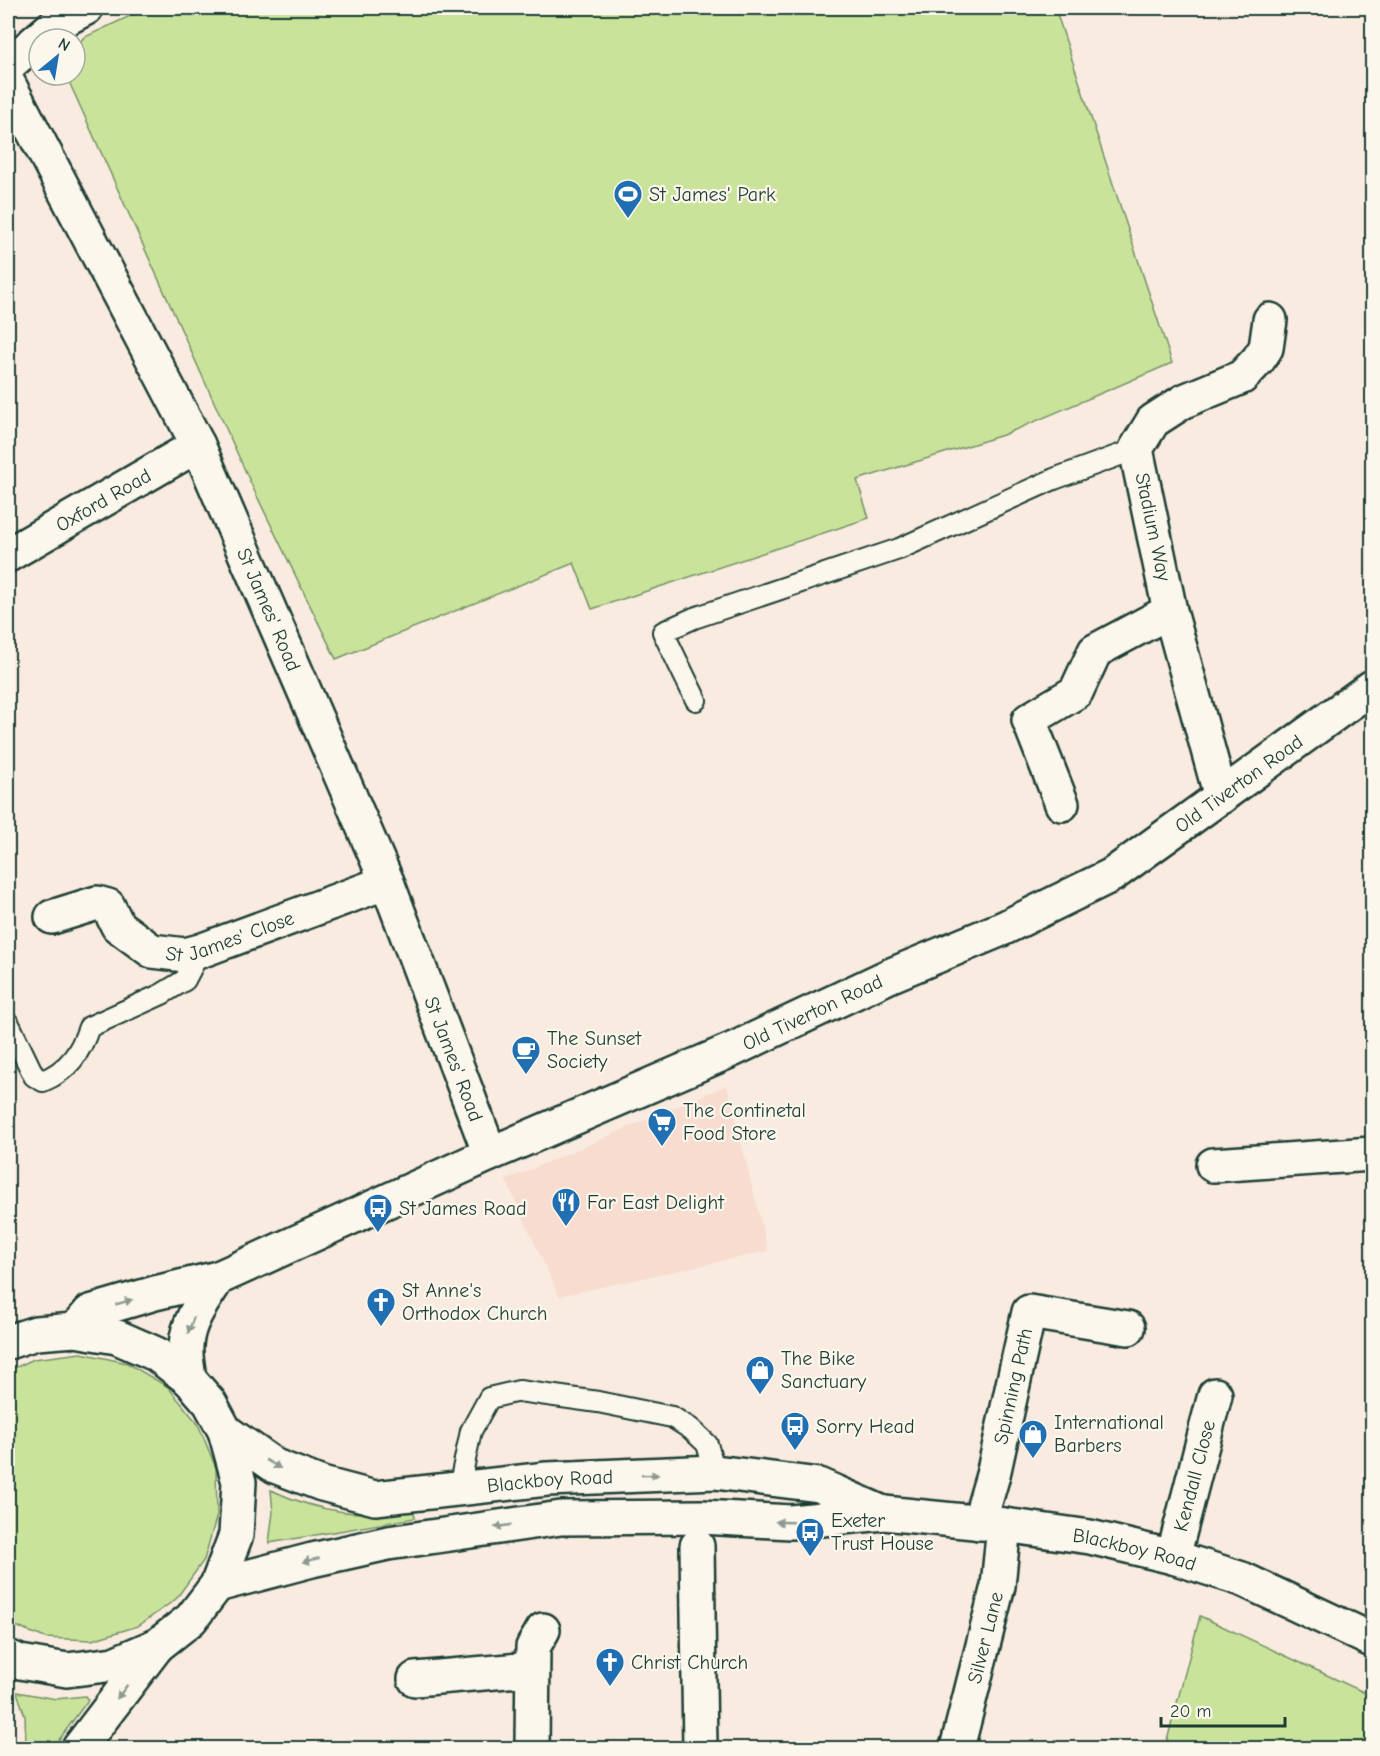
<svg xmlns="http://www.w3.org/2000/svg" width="1380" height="1756" viewBox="0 0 1380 1756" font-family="'Comic Neue',sans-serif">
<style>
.built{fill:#f7dccf}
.green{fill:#c9e49a;stroke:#749067;stroke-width:1.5}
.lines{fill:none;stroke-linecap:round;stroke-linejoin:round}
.lane-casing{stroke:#1f3d34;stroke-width:24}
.street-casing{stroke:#1f3d34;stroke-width:38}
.secondary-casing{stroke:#1f3d34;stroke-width:38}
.lane{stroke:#fbf7ec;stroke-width:20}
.street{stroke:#fbf7ec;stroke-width:33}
.secondary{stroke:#fbf7ec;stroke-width:33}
.oneway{fill:#8d9a90}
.labels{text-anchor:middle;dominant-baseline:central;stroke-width:4.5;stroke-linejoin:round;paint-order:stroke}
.poi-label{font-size:20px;fill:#1f3d34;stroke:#fbf7ec;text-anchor:start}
.street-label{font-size:20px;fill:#1f3d34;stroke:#fbf7ec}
</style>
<rect width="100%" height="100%" fill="#f9ebdf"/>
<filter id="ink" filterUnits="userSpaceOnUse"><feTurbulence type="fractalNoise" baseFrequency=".0167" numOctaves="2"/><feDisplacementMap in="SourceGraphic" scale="12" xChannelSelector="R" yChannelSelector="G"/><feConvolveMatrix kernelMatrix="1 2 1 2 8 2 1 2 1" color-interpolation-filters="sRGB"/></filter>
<g filter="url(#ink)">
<!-- built -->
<polygon class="built" points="727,1085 768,1251 559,1296 506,1180"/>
<!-- green -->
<g class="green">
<polygon points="147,8 1055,8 1172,363 1003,435 857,480 869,518 592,609 574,563 336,659 253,488 66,75 75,75 75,50 83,38"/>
<polygon points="81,1353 127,1363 168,1387 198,1424 216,1468 217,1515 204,1560 176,1599 138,1626 92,1640 45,1638 8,1623 8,1371 34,1359"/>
<path d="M271,1490C323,1514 358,1516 414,1512L415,1518L269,1543L273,1512Z"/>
<polygon points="1200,1616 1372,1696 1372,1748 1165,1748"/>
<polygon points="17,1692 56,1699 85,1696 88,1700 53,1748 26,1748 25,1716"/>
</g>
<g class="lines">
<!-- lane casing -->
<g class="lane-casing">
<g id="lane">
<polyline points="696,700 663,632 694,618 899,549 1054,479 1136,449"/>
<path d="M9,1024L34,1076L43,1081C69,1070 80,1053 89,1027L162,994L185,980L200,951"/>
<polyline points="459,1488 471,1431 489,1398 519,1391 598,1402 672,1417 691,1429 707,1444 715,1472"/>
</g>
</g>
<!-- street casing -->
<g class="street-casing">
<g id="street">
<polyline points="8,65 56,24 86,8"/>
<path id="s1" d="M8,83L198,445L387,882L490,1154"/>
<path id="s2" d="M8,555L198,445"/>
<polyline points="1221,797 1170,611 1136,449 1153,421 1184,401 1242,377 1258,360 1266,348 1270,320"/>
<polyline points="1062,804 1029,720 1076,692 1095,651 1170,611"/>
<path id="s3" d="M52,917L97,903L108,906L118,926L152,951L185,955L200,951L387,882"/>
<polyline points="1213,1165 1372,1154"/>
<path id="s4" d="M75,1330L90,1312L155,1293L218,1278L238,1269L490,1154L734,1049L889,976L1004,928L1112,875L1372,687"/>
<path d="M189,1379C188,1368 185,1357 186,1346C187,1321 205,1298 218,1278"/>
<path id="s5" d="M979,1523L993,1475L1029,1312L1128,1328"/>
<polyline points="697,1546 700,1748"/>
<path id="s6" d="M1173,1557L1215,1395"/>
<polyline points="415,1679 531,1669"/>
<polyline points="532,1748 533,1647 543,1630"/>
<path id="s7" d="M957,1748L998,1586L1004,1525"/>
</g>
</g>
<!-- secondary casing -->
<g class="secondary-casing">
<g id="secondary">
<polyline points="8,1342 36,1333 75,1330 117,1337 156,1354 189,1379 210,1403 225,1431 239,1482 236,1535 217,1585 191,1619 158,1645 114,1664 67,1670 20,1662 8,1657"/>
<path id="s8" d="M225,1431L275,1466L322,1484L375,1498L547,1479L715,1472L819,1485L883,1513"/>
<path id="s9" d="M217,1585L312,1560L388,1543L561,1518L702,1517L791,1522L884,1513L1004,1525L1090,1537L1173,1557L1242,1579L1372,1640"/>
<polyline points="79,1748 157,1646"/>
</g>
</g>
<!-- lane -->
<use href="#lane" class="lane"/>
<!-- street -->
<use href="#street" class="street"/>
<!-- secondary -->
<use href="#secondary" class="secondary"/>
</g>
<!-- one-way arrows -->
<defs><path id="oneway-solid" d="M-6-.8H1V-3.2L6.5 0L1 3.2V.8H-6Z" transform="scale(1.5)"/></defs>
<g class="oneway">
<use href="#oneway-solid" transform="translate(124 1302) rotate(-16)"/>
<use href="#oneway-solid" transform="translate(191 1325) rotate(110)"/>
<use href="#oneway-solid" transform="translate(273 1464) rotate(30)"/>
<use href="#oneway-solid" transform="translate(650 1475) rotate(-2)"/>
<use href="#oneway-solid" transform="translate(784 1522) rotate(-178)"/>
<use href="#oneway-solid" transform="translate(503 1526) rotate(172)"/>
<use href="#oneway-solid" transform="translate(311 1560) rotate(166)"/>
<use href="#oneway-solid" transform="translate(122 1692) rotate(127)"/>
</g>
</g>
<!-- icons -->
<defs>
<g id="stadium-pin" transform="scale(1.5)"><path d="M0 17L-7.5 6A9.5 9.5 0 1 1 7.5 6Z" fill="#1f6fb2" stroke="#fbf7ec"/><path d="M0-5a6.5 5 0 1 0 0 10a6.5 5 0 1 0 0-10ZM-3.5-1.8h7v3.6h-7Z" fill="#fff"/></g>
<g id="cafe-pin" transform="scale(1.5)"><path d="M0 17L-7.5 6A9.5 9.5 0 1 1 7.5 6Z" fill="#1f6fb2" stroke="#fbf7ec"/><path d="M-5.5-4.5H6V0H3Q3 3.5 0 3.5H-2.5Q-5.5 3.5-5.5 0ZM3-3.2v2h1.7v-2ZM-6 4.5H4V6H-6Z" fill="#fff"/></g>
<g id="supermarket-pin" transform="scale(1.5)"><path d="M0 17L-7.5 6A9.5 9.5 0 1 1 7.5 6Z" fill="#1f6fb2" stroke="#fbf7ec"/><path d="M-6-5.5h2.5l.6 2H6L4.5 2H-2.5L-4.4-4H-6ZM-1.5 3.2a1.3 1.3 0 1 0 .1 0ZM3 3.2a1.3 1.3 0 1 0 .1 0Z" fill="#fff"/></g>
<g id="restaurant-pin" transform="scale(1.5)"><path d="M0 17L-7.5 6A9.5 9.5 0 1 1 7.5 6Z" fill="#1f6fb2" stroke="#fbf7ec"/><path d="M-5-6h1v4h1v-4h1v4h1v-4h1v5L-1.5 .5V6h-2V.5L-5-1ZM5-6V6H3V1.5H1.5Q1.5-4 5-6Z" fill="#fff"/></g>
<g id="bus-pin" transform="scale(1.5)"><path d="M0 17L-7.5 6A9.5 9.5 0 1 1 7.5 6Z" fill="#1f6fb2" stroke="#fbf7ec"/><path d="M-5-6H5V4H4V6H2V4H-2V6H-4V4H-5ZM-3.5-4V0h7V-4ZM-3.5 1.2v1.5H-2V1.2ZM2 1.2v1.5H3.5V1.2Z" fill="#fff"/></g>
<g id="church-pin" transform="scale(1.5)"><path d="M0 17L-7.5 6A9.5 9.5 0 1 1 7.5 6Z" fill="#1f6fb2" stroke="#fbf7ec"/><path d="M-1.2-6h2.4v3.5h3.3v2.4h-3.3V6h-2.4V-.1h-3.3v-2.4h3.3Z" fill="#fff"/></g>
<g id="shop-pin" transform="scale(1.5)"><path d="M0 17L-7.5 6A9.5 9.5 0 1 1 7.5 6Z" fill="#1f6fb2" stroke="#fbf7ec"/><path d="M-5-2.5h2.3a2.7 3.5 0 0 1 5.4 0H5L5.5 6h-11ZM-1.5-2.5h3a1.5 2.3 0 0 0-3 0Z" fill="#fff"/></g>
</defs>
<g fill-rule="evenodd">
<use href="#stadium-pin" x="628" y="194"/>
<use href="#cafe-pin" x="526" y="1050"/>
<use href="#supermarket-pin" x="662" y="1122"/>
<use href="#restaurant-pin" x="566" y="1202"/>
<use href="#bus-pin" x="378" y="1208"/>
<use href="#church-pin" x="381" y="1302"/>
<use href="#shop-pin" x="760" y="1370"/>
<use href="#bus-pin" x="795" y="1426"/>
<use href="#shop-pin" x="1033" y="1434"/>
<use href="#bus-pin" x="810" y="1532"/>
<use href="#church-pin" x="610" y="1662"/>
</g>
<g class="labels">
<!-- poi labels -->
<g class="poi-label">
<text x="649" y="194">St James' Park</text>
<text x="547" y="1038">The Sunset<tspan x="547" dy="23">Society</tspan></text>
<text x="683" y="1110">The Continetal<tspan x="683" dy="23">Food Store</tspan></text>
<text x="587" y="1202">Far East Delight</text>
<text x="399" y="1208">St James Road</text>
<text x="402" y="1290">St Anne's<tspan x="402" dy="23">Orthodox Church</tspan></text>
<text x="781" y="1358">The Bike<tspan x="781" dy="23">Sanctuary</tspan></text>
<text x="1054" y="1422">International<tspan x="1054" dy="23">Barbers</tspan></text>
<text x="816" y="1426">Sorry Head</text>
<text x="831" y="1520">Exeter<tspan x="831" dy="23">Trust House</tspan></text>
<text x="631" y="1662">Christ Church</text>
</g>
<!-- street labels -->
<g class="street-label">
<text stroke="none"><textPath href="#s2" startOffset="110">Oxford Road</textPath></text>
<text transform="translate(1153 527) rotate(78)">Stadium Way</text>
<text stroke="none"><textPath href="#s1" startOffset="588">St James' Road</textPath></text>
<text stroke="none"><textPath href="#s4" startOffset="1293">Old Tiverton Road</textPath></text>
<text stroke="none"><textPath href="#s3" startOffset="204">St James' Close</textPath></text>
<text stroke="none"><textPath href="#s4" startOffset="807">Old Tiverton Road</textPath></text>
<text stroke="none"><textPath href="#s1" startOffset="1074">St James' Road</textPath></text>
<text stroke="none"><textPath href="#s5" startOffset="141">Spinning Path</textPath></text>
<text stroke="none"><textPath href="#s6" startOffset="84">Kendall Close</textPath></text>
<text stroke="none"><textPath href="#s8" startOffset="342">Blackboy Road</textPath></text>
<text stroke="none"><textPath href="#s9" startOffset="928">Blackboy Road</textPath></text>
<text stroke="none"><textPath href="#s7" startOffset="114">Silver Lane</textPath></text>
</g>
</g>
<!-- margin -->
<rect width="1380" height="1756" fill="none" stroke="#fbf7ec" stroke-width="30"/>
<rect x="15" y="15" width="1350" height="1726" fill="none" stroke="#1f3d34" stroke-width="2" filter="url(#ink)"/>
<!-- north arrow -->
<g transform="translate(57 57) rotate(30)"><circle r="28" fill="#fbf7ec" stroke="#a3ada2" stroke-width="1.5"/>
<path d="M0-4.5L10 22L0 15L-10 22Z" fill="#1f6fb2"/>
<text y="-9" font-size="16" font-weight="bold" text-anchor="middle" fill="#1f3d34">N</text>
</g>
<!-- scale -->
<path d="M1161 1717v9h124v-9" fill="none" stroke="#1f3d34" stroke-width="3"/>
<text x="1170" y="1717" font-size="18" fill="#1f3d34" stroke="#fbf7ec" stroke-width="4.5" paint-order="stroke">20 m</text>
</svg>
